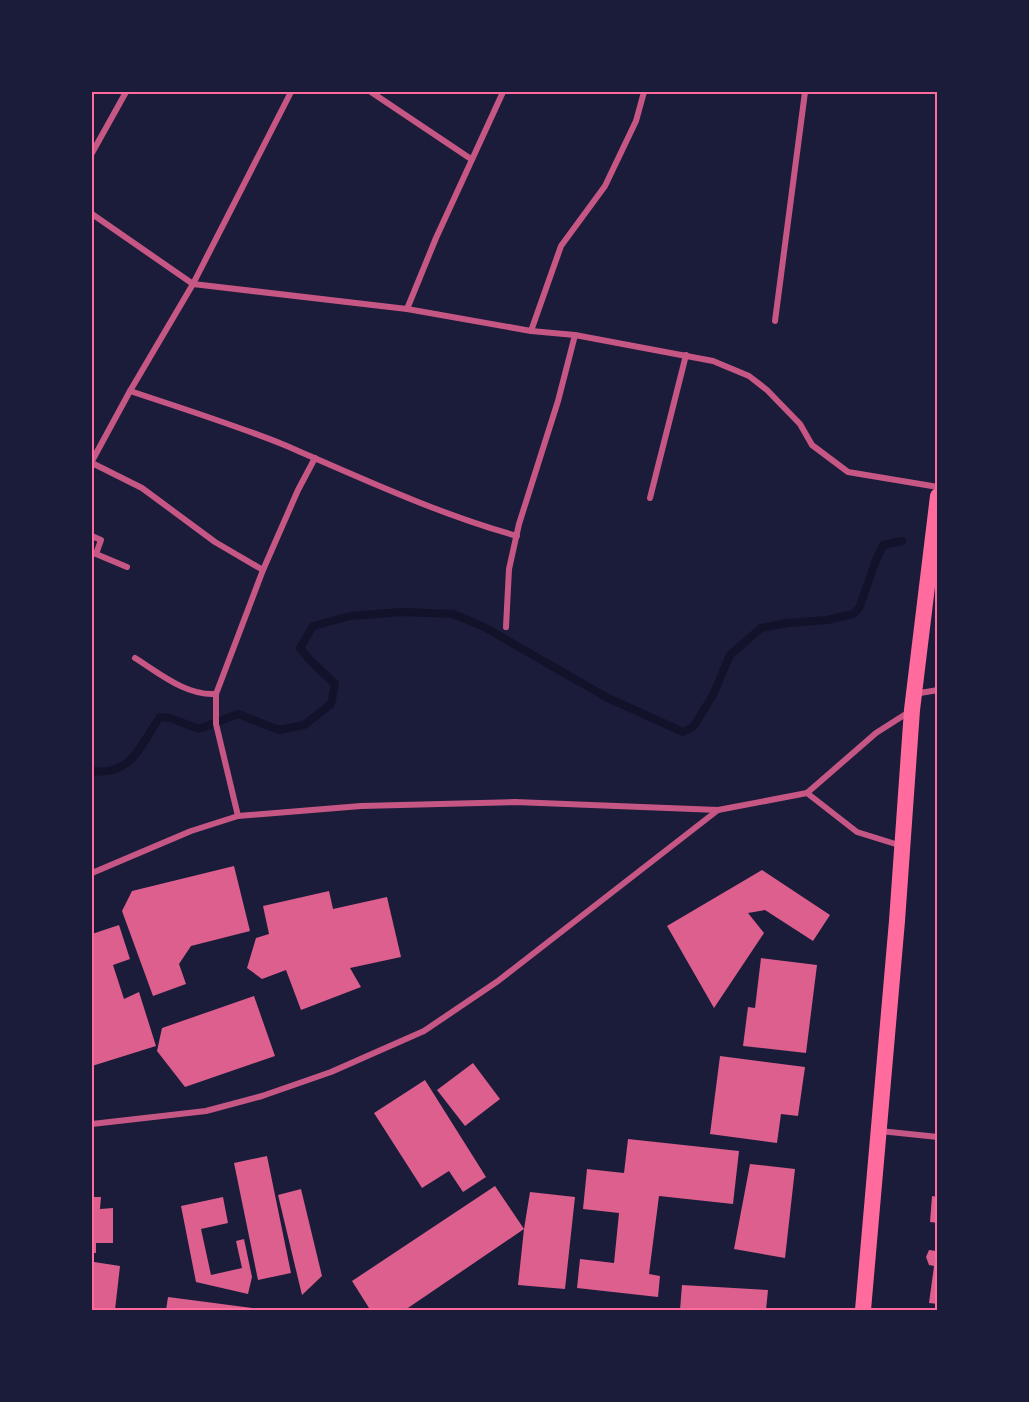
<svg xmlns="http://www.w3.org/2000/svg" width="1029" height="1402" viewBox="0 0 1029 1402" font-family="'Asap Condensed',sans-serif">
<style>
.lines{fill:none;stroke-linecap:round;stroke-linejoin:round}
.stream{stroke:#12122b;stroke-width:8}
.building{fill:#dd5f8e}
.minor{stroke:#c65784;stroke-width:6}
.trunk{stroke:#ff6b9d;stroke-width:16}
.neatline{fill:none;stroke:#ff6b9d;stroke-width:2}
</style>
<rect width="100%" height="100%" fill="#1b1b3a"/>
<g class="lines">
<!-- stream -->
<path class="stream" d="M92,771C133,776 140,745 160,717L170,718L199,729L238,714L279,730L304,725L331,704L335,684L310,660L300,648L313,626L350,616L402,612L453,614L484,627L606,697L683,732L693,727L713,695L730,655L761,628L787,623L827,620L853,614L859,608L876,560L883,545L902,541"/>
</g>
<!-- building -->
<g class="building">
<polygon points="234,866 250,931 191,946 179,964 186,984 153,996 122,911 132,891"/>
<polygon points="762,870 830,915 813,941 765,910 748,913 764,933 714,1008 667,926"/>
<polygon points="329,891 333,909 387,897 401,957 350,968 361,987 301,1010 286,970 262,979 247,968 256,938 269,934 263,906"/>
<polygon points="119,925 130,959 113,965 124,999 139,992 156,1046 92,1066 92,934"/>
<polygon points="761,958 817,965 806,1053 743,1046 748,1007 755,1008"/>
<polygon points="254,996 275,1056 185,1087 157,1051 162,1028"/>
<polygon points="720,1056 805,1067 798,1116 781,1114 777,1143 710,1134"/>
<polygon points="473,1063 500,1099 465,1126 437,1090"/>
<polygon points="425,1080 486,1177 463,1192 449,1171 422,1188 374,1113"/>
<polygon points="628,1139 739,1151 733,1204 659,1196 649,1274 660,1276 658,1297 577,1288 580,1259 614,1263 619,1213 583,1209 587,1169 624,1173"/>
<polygon points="267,1156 291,1273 258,1280 234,1163"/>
<polygon points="750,1164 795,1169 785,1258 734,1249"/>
<polygon points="495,1186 524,1229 405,1310 328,1310 328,1308 369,1308 352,1281"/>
<polygon points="301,1189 322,1276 302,1295 278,1195"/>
<polygon points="530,1192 575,1197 565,1289 518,1285 524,1229"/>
<polygon points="932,1196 938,1197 938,1223 930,1222"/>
<polygon points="92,1197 101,1197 100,1209 113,1208 113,1243 96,1243 96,1253 92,1253"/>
<polygon points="223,1197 228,1223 201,1229 211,1275 242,1268 236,1241 244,1239 252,1277 248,1294 196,1282 181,1206"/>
<polygon points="936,1246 938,1246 938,1304 929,1303 934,1266 929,1265 926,1257 929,1250 936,1251"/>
<polygon points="94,1262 120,1266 115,1310 92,1310 92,1280"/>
<polygon points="682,1285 768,1290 766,1310 680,1310"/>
<polygon points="168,1297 259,1309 259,1310 166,1310"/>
</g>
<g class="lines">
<!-- minor -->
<g class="minor">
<polyline points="371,92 471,159"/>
<polyline points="92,153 126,92"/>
<polyline points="92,214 193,284 407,309 531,331 575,335 713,361 749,376 767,390 800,424 812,445 848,472 938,487"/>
<polyline points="407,309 436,238 503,92"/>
<polyline points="775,321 805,92"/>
<polyline points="531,331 561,246 605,186 636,121 644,92"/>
<path d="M130,391C181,408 232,424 282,444C359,477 435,513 517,536"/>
<polyline points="92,461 130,391 193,284 291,92"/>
<polyline points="92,463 142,488 215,542 263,570"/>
<polyline points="650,498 686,355"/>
<polyline points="92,536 101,540 96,554 127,567"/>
<polyline points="506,627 509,569 519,524 558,401 575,335"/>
<path d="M135,658C159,673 186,696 216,694"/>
<polyline points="914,694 938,690"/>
<polyline points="807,793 857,832 902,846"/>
<polyline points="238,816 216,724 216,694 263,570 298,490 315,458"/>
<polyline points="92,873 191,831 238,816 361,806 515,802 718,810"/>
<polyline points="92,1124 206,1111 262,1096 331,1072 424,1031 498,981 718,810 807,793 876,733 909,712"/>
<polyline points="880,1131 938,1137"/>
</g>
<!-- trunk -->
<polyline class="trunk" points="863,1310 897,921 912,710 938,496"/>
</g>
<!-- border -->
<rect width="1029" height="1402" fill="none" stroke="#1b1b3a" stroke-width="186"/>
<rect x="93" y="93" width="843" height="1216" class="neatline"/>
</svg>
